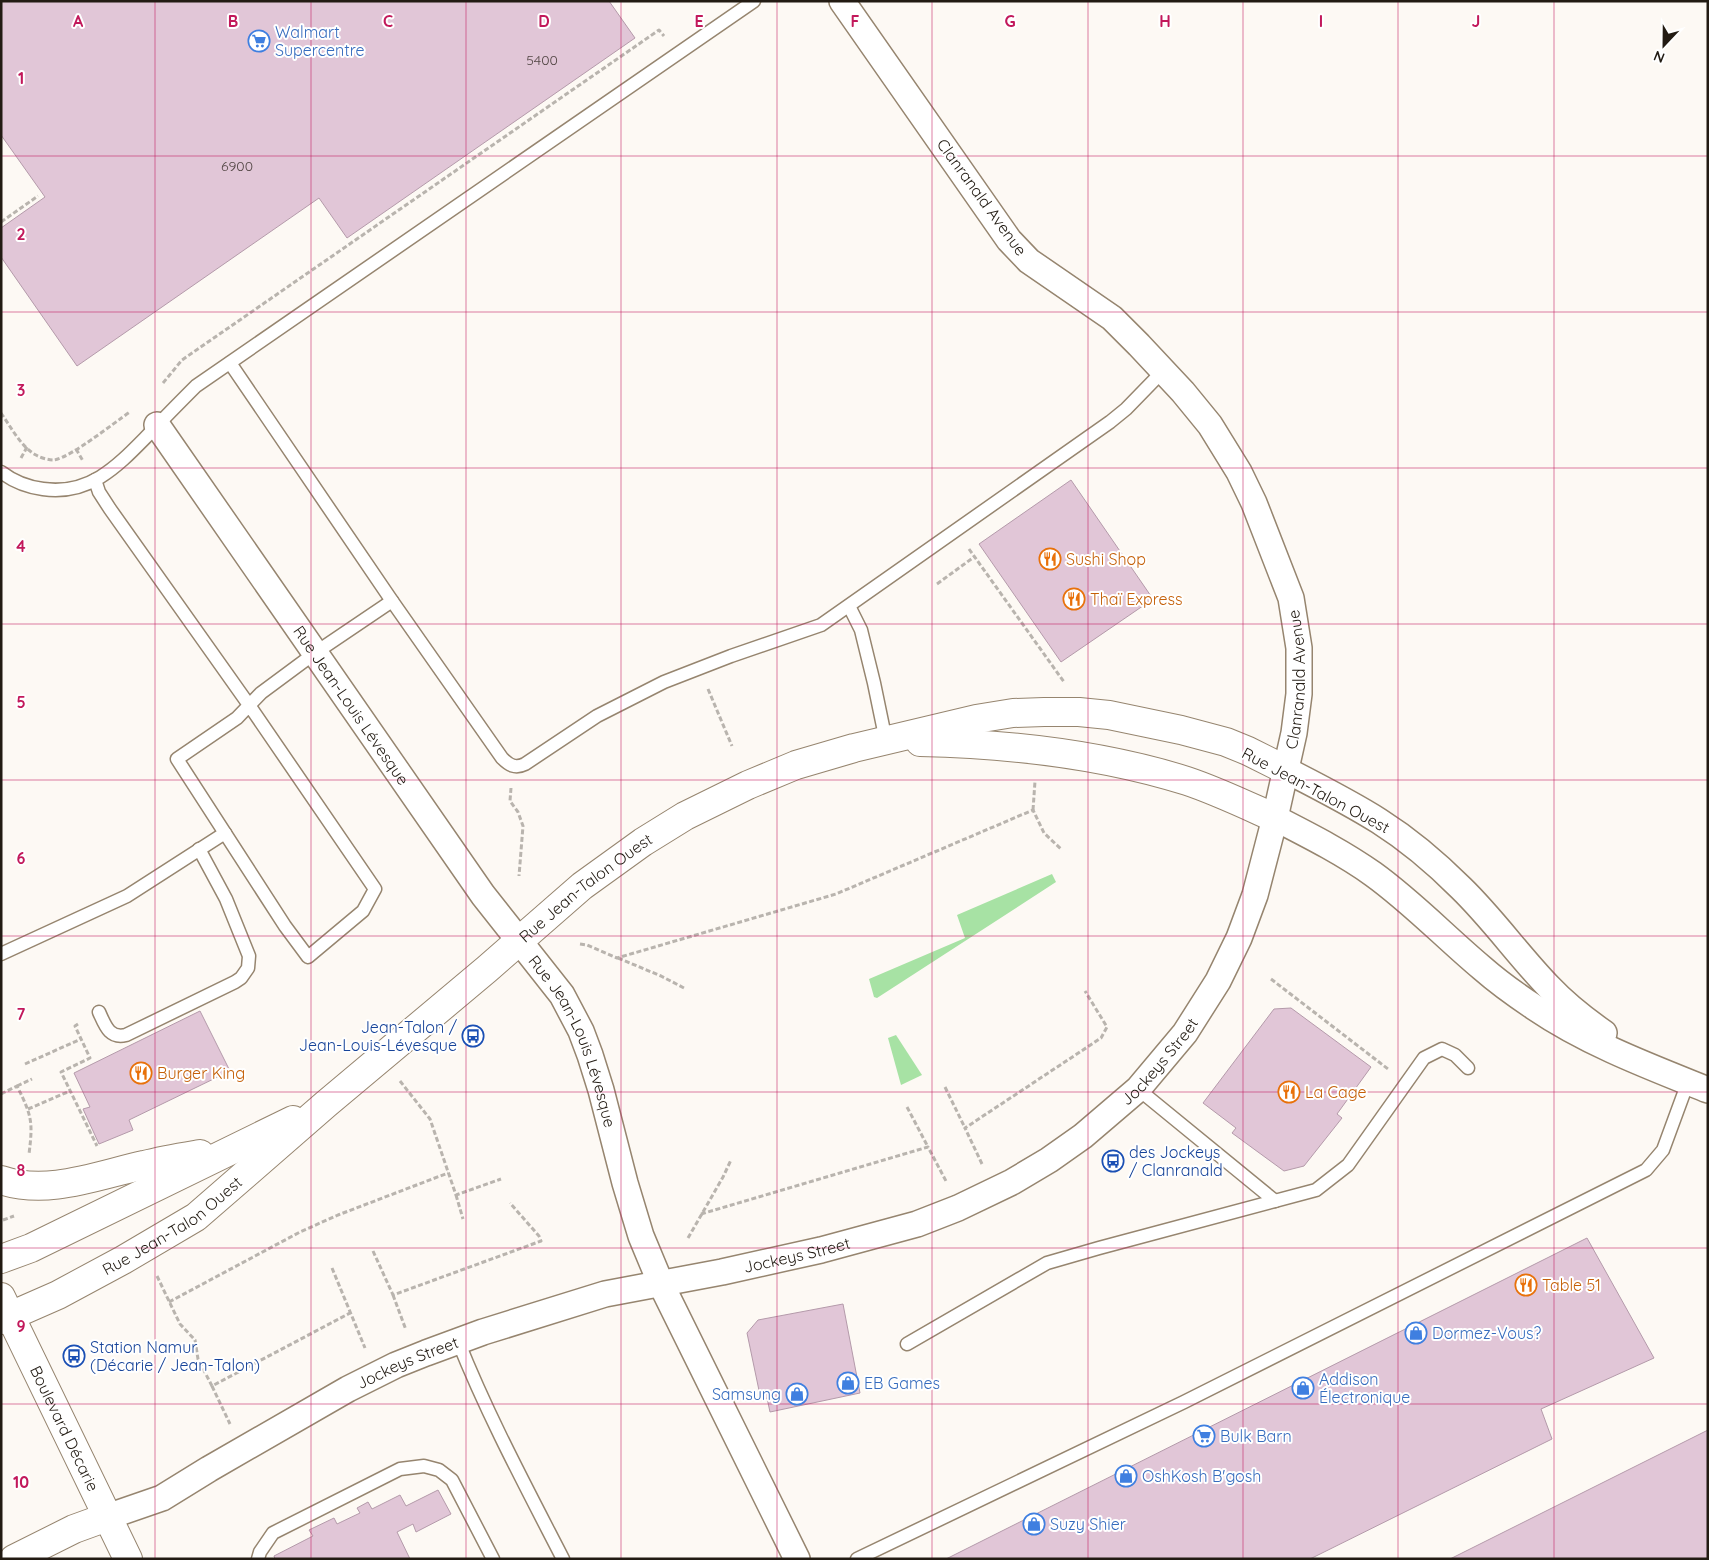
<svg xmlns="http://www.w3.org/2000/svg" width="1709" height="1560" viewBox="0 0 1709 1560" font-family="Quicksand,sans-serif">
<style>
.green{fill:#a7e2a4}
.building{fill:#e1c6d7;stroke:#b49aaa}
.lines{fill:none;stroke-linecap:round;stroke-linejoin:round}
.lane-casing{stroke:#96856f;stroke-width:15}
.street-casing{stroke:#96856f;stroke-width:28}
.secondary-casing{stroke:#96856f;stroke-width:30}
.path{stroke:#b9b4ae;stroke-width:3;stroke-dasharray:5 2.5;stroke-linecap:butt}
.lane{stroke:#fff;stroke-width:12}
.street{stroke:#fff;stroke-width:25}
.secondary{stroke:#fff;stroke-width:28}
.grid{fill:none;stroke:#c2185b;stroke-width:1;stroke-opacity:0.55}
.labels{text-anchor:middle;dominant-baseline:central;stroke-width:4;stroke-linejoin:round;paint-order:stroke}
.number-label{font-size:14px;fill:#524644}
.shop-label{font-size:16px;fill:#366cbe;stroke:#fff;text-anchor:start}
.street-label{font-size:16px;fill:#221b13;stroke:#fff}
.food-label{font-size:16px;fill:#c56008;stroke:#fff;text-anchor:start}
.transit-label{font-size:16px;fill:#164399;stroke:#fff;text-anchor:start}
.grid-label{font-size:16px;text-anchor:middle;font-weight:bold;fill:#c2185b;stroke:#fff;stroke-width:4;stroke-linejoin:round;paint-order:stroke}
</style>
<rect width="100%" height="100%" fill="#fdf9f4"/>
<!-- green -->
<g class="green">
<polygon points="1052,874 1056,882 877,998 874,997 869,979 965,938 957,915"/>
<polygon points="896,1035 922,1075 901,1085 888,1038"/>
</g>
<!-- building -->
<g class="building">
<polygon points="1,1 609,1 635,38 347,238 319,198 77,366 1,257 1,228 45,197 1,135"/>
<polygon points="1071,480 1153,599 1061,662 979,544"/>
<polygon points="1291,1008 1371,1067 1337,1114 1342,1118 1304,1166 1284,1171 1232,1133 1236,1128 1203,1103 1274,1009"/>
<polygon points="200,1011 230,1071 129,1120 133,1130 99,1144 83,1109 90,1107 74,1073"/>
<polygon points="1587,1238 1654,1358 1541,1409 1552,1439 1310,1559 946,1559"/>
<polygon points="843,1304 860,1393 770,1412 767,1398 761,1400 747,1333 758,1320"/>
<polygon points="1708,1430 1708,1559 1450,1559"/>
<polygon points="438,1490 451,1514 416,1532 413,1524 397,1532 410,1559 275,1559 274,1556 313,1536 309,1530 334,1518 337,1524 360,1513 357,1508 368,1502 372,1509 400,1495 406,1506"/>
</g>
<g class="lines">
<!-- lane casing -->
<g class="lane-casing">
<g id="lane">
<path d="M230,363L392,601L502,758C509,765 515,769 525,764L597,716L664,682L731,656L821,625L1110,422L1126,409L1163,371"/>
<path d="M1,472C14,482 27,487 43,489C93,496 121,462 153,430C167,415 181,401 196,386L754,1"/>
<polyline points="95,480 99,492 110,509 249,705 375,889 363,911 308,957 285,926 177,759 237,718 261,693 315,653 392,601"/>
<polyline points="849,606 861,630 874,683 886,741"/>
<polyline points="1,954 127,896 225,833"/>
<path d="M99,1012C105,1025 109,1039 126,1035L235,982L241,978L248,968L249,956L226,899L199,849"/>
<polyline points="1138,1089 1275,1201"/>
<path d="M458,1341C488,1416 526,1487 563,1559"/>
<polyline points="907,1344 1047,1263 1099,1248 1316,1190 1348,1165 1424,1058 1442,1049 1455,1055 1468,1068"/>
<polyline points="258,1559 260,1552 273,1533 400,1469 424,1466 439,1470 452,1480 493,1559"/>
<polyline points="857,1559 1184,1402 1646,1170 1663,1150 1688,1082"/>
</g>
</g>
<!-- street casing -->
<g class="street-casing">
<g id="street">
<path id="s1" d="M157,425L483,895L562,995L581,1031L590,1055L601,1090L625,1183L641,1236L661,1284L797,1559"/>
<path d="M1286,770C1317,786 1349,802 1379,821C1409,840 1436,863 1461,888C1493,919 1518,955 1549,987C1565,1004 1584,1019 1604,1033"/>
<path d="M1275,818C1308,835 1342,852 1373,874C1412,902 1445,937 1482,968C1498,982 1516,995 1534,1007C1587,1043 1648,1066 1708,1090"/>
<path id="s2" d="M107,1517L162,1498L209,1469L348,1389L396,1365L426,1353L483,1332L605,1294L722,1272L821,1250L917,1224L958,1208L1012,1182L1049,1160L1083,1136L1138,1089L1185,1033L1218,981L1239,938L1255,895L1275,818L1294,733L1299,694V648L1291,598L1254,503L1239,472L1210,425L1183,392L1139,345L1112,318L1029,261L1009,240L842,1"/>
</g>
</g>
<!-- secondary casing -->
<g class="secondary-casing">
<g id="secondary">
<path d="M920,742C1011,744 1101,754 1187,781C1217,791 1246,805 1275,818"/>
<path d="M1,1180C48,1196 98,1175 144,1165C163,1160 182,1157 200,1154"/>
<polyline points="1,1259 31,1248 293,1120"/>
<path id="s3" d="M1,1297L128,1559"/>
<path id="s4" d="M1,1320L58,1295L123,1260L196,1217L326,1104L487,969L582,886L643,842L685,816L748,785L796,765L854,748L976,719L1013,713L1044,712H1079L1109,715L1181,730L1226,742L1248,751L1286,770"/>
<polyline points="14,1559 74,1529 107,1517"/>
</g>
</g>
<!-- path -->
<g class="path">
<polyline points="1,222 38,196"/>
<polyline points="163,383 182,360 659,30 664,36"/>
<path d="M1,413C11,427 21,447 36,455C41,458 48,460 54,460C70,458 115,422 130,412"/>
<polyline points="76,449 83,461"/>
<polyline points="21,458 27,447"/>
<polyline points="969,549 1064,682"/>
<polyline points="937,584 974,557"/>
<polyline points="708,689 732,746"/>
<polyline points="511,788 510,801 518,812 523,826 519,876"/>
<polyline points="1033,810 1035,781"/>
<polyline points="580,944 587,945 617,958 836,894 1033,810 1044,833 1062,850"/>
<polyline points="618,958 661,976 684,988"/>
<polyline points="1271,979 1388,1069"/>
<polyline points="78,1024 75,1026 90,1058 61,1072 97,1146"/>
<polyline points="25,1064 81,1039"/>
<polyline points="400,1081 430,1119 456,1195 501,1179"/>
<polyline points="17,1086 32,1079"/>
<polyline points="945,1087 965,1128"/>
<path d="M1,1094L17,1086C32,1116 33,1122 29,1154"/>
<polyline points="907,1107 928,1147"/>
<polyline points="28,1109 70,1091"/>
<polyline points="982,1164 965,1128 1101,1038 1107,1027 1085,991"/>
<polyline points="456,1195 463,1219"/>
<polyline points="701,1214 928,1147 946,1181"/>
<polyline points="3,1220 14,1216"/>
<polyline points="688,1238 723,1177 731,1160"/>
<polyline points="373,1251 393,1295 541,1241 539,1236 510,1203"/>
<polyline points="332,1268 365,1348"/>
<polyline points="157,1276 180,1324 195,1340 198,1359 212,1386 350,1313"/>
<polyline points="393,1295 406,1330"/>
<polyline points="169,1302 300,1232 338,1215 448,1173"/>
<polyline points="212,1386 230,1424"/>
</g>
<!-- lane -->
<use href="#lane" class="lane"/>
<!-- street -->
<use href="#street" class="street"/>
<!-- secondary -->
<use href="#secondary" class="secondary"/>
</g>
<!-- grid -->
<path class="grid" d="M155,1V1559M311,1V1559M466,1V1559M621,1V1559M777,1V1559M932,1V1559M1088,1V1559M1243,1V1559M1398,1V1559M1554,1V1559M1,156H1708M1,312H1708M1,468H1708M1,624H1708M1,780H1708M1,936H1708M1,1092H1708M1,1248H1708M1,1404H1708"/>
<!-- icons -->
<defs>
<g id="supermarket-ring" transform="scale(1.125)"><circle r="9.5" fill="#fff" stroke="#3f7fe0" stroke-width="1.5"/><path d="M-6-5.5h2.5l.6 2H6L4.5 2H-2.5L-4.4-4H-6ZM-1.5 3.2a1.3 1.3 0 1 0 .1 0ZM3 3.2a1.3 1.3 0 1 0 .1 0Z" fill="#3f7fe0"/></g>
<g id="restaurant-ring" transform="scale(1.125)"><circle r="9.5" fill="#fff" stroke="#e8710a" stroke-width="1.5"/><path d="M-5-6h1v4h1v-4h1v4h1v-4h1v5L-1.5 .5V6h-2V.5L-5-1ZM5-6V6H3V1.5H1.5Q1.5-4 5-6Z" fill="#e8710a"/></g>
<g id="bus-ring" transform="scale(1.125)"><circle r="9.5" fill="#fff" stroke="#1a4fb4" stroke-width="1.5"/><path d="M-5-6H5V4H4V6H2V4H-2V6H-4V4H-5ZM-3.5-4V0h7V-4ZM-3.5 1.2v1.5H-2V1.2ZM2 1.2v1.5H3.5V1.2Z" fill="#1a4fb4"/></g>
<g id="shop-ring" transform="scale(1.125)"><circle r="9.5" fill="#fff" stroke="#3f7fe0" stroke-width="1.5"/><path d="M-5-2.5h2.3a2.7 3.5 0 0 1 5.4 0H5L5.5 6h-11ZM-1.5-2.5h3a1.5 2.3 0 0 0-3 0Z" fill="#3f7fe0"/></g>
</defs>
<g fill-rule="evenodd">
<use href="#supermarket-ring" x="259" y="41"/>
<use href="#restaurant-ring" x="1050" y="559"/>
<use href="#restaurant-ring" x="1074" y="599"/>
<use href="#bus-ring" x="473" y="1036"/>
<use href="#restaurant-ring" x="141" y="1073"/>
<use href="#restaurant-ring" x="1289" y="1092"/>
<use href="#bus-ring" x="1113" y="1161"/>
<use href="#restaurant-ring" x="1526" y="1285"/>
<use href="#shop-ring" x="1416" y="1333"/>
<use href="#bus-ring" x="74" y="1356"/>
<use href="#shop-ring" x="848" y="1383"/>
<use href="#shop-ring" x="1303" y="1388"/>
<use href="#shop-ring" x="797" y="1394"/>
<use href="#supermarket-ring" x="1204" y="1436"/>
<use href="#shop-ring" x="1126" y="1476"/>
<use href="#shop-ring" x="1034" y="1524"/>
</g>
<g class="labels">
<!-- number labels -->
<g class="number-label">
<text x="542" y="60">5400</text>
<text x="237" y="166">6900</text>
</g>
<!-- shop labels -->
<g class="shop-label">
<text x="275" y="32">Walmart<tspan x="275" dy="18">Supercentre</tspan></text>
<text x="1432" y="1333">Dormez-Vous?</text>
<text x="1319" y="1379">Addison<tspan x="1319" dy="18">Électronique</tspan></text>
<text x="864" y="1383">EB Games</text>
<text x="781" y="1394" text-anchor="end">Samsung</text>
<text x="1220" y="1436">Bulk Barn</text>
<text x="1142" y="1476">OshKosh B'gosh</text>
<text x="1050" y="1524">Suzy Shier</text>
</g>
<!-- street labels -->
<g class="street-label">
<text transform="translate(982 197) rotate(54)">Clanranald Avenue</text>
<text stroke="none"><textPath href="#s2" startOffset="1578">Clanranald Avenue</textPath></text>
<text stroke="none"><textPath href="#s1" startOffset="341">Rue Jean-Louis Lévesque</textPath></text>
<text transform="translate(1316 790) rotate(28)">Rue Jean-Talon Ouest</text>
<text stroke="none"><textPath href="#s4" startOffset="731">Rue Jean-Talon Ouest</textPath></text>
<text stroke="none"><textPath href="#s1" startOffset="746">Rue Jean-Louis Lévesque</textPath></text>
<text stroke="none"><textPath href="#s2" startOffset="1164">Jockeys Street</textPath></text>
<text stroke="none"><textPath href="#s4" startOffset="196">Rue Jean-Talon Ouest</textPath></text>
<text stroke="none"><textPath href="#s2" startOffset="744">Jockeys Street</textPath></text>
<text stroke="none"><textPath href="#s2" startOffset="339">Jockeys Street</textPath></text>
<text stroke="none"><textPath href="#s3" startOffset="146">Boulevard Décarie</textPath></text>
</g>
<!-- food labels -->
<g class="food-label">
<text x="1066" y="559">Sushi Shop</text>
<text x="1090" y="599">Thaï Express</text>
<text x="157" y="1073">Burger King</text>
<text x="1305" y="1092">La Cage</text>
<text x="1542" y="1285">Table 51</text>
</g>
<!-- transit labels -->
<g class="transit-label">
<text x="457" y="1027" text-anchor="end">Jean-Talon /<tspan x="457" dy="18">Jean-Louis-Lévesque</tspan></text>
<text x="1129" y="1152">des Jockeys<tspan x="1129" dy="18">/ Clanranald</tspan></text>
<text x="90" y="1347">Station Namur<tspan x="90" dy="18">(Décarie / Jean-Talon)</tspan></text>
</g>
</g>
<g class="grid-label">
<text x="78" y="27">A</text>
<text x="233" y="27">B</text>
<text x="388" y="27">C</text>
<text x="544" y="27">D</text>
<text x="699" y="27">E</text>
<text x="855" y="27">F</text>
<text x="1010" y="27">G</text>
<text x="1165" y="27">H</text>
<text x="1321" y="27">I</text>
<text x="1476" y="27">J</text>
<text x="21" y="84">1</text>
<text x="21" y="240">2</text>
<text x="21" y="396">3</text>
<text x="21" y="552">4</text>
<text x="21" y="708">5</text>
<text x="21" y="864">6</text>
<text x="21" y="1020">7</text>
<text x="21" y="1176">8</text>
<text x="21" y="1332">9</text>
<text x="21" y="1488">10</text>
</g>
<!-- border -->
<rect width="1709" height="1560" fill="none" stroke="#221b13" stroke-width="5"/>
<!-- north arrow -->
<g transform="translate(1664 45) rotate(202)" stroke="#ffffff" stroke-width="4" paint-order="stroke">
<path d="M0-4L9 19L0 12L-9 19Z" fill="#221b13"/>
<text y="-8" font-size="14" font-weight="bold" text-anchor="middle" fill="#221b13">N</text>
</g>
</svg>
